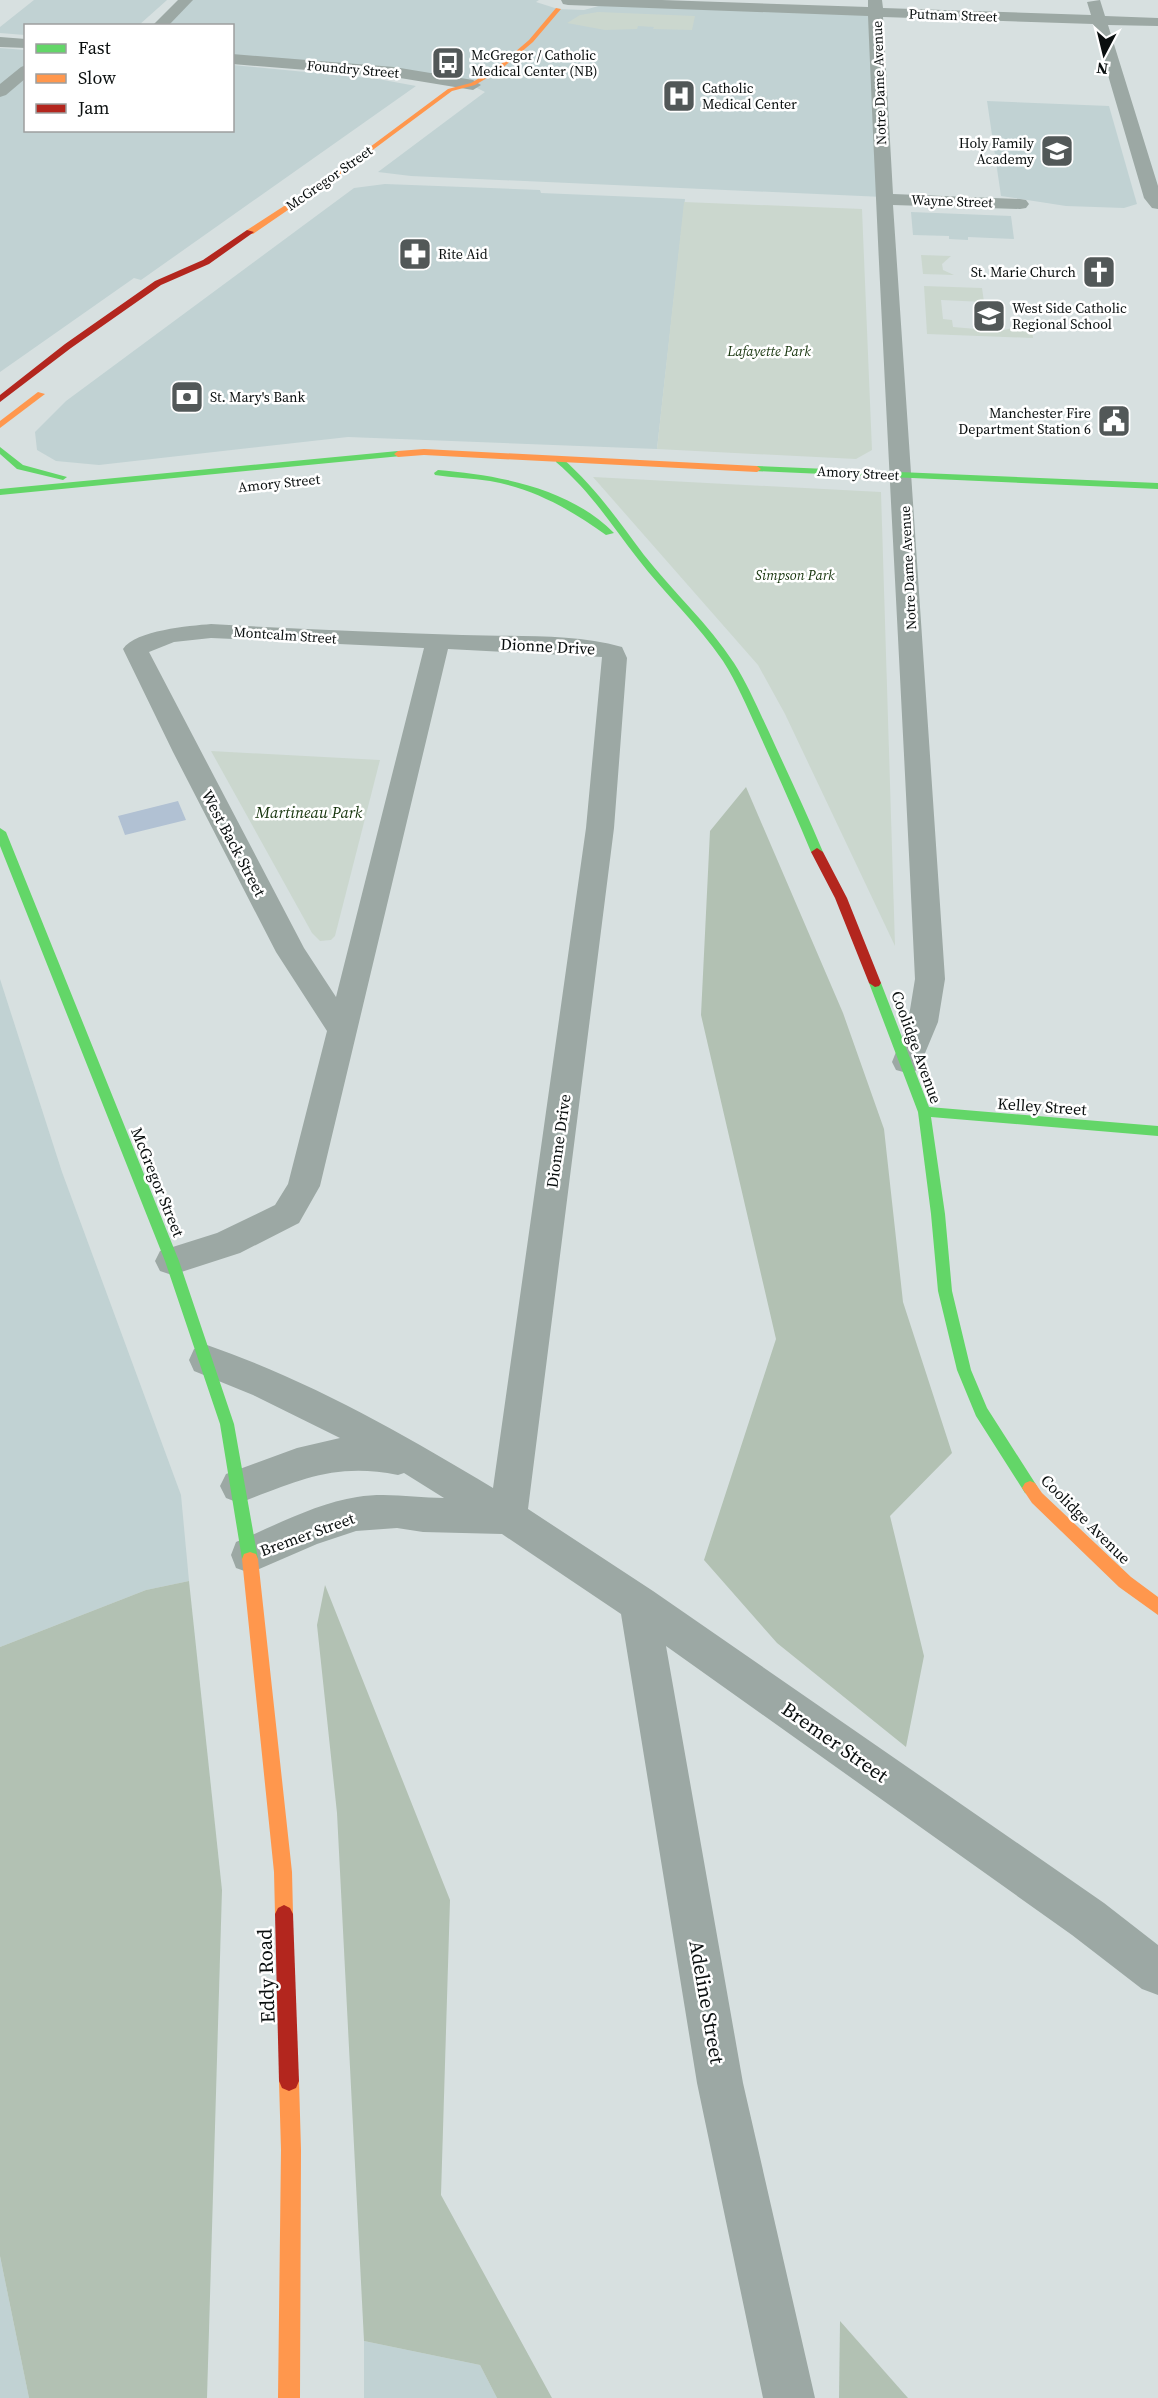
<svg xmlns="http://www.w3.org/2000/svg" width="1158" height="2398" viewBox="0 0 1158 2398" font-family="'Source Serif 4',serif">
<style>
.built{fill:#c1d2d3}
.green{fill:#cbd7ce}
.forest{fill:#b2c1b3}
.water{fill:#b1c1d3}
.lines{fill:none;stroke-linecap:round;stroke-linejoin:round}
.street{fill:#9ca8a4;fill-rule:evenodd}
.fast{fill:#63d668;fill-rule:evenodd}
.slow{fill:#ff974d;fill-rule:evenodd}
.jam{fill:#b3261e;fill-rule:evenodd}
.labels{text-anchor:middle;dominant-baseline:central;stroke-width:5;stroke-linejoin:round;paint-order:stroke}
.far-street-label{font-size:14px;fill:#0a0f0f;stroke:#fff}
.far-poi-label{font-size:14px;fill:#0a0f0f;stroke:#fff;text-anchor:start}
.far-park-label{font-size:14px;font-style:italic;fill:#15330b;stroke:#fff}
.street-label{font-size:16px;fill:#0a0f0f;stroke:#fff}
.park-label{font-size:16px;font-style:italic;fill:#15330b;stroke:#fff}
.near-street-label{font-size:20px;fill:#0a0f0f;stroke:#fff}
</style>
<rect width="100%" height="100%" fill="#d7e0e0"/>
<!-- built -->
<g class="built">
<polygon points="34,0 167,0 139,25 26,26 25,35 0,33 0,27"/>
<polygon points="186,0 539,0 536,2 558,9 584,10 606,4 876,12 883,197 411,176 378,172 485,92 453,76 233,59 232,26 159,26"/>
<polygon points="0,48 25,50 26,130 232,130 233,65 378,79 416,86 141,280 134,278 0,372"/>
<polygon points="987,101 1109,106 1137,204 1124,208 1066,206 1001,196"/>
<polygon points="385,184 540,190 541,193 685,199 657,449 348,437 99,465 56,461 37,450 35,432 66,401 354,188"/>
<polygon points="911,212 1011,216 1014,239 968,237 968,240 949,239 949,236 913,235"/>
<polygon points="0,979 62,1172 181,1495 189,1581 146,1590 0,1647"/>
<polygon points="0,2256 29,2398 0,2398"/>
<polygon points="364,2341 480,2365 497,2398 364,2398"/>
</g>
<!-- green -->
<g class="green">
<polygon points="598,12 695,16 692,30 653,29 654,27 638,26 637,29 605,30 567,23 580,15"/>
<polygon points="684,202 862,209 872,450 856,459 657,449"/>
<polygon points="921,255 951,256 942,264 943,270 954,275 923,274"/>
<polygon points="924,286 982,288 984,302 941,300 943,319 952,320 953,327 1000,331 1012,328 1032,329 1033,338 927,334"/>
<polygon points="593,477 881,492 895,946 785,714 758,665"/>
<polygon points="211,751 380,760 335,936 331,940 320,941 312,933"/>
</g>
<!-- forest -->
<g class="forest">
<polygon points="746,787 843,1013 884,1129 903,1302 952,1453 890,1516 924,1656 906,1747 777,1643 704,1560 776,1339 701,1015 710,831"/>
<polygon points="189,1581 222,1890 207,2398 29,2398 0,2256 0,1647 146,1590"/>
<polygon points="325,1585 450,1900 441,2195 552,2398 497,2398 480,2365 364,2341 337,1813 317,1625"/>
<polygon points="840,2321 908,2398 839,2398"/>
</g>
<!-- water -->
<polygon class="water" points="178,801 186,820 125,835 118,816"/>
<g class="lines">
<!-- street -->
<g class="street">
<polygon points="178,0 193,0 168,26 152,26"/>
<path d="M561,0H662L868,7V0H882L883,8L1091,15L1087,2L1100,0L1105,16L1158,18V26L1108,25L1158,186V209L1152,208L1144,198L1093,24L883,17L893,194L1020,199L1026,200L1029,204L1026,208L1020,209L893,205L945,979L938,1022L918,1070L907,1073L896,1070L892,1062L908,1022L915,979C900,658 881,337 868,16L568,5L563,4Z"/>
<polygon points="0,37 26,39 26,48 0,47"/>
<polygon points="232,54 394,67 473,80 481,85 473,90 394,77 232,64"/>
<polygon points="26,65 26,78 6,95 0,97 0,84 21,67"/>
<path d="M211,624C295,629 379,632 462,635C514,637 571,633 622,647L627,658L614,828L528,1509L653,1591L1104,1903L1158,1945V1995L1142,1989L1072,1935L666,1646L743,2083L815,2398H763L697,2083L621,1614L502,1534L423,1532L397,1528L356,1531L317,1544L250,1573L236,1568L231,1555L236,1542C274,1526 317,1503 357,1497C387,1492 415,1498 444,1498L404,1473L398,1475C334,1462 298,1481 239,1503L226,1498L220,1486L226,1474L297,1448L340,1438L253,1395L194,1371L189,1360L194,1349L207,1345C308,1380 402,1433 493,1488L586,828L602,657L448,649L320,1186L299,1223L240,1253L172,1275L160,1271L155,1261L160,1251L217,1233L275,1205L288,1184L327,1031L276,952L173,752L123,649C136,630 189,626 211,624ZM211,638L424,648L336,997L304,948L149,652L174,642Z"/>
</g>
<!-- fast -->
<g class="fast">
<polygon points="0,447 23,465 67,477 63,480 17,469 0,454"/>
<polygon points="398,451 402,454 401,456 0,495 0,489"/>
<path d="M556,458H562C596,488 617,519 644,555C673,592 708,623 734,663C748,685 758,709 769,732C787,772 806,811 823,852L821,855L817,856L811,852C794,811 776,771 758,731C747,707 737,683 723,661C698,624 665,594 638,559C610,523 591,492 556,462Z"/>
<polygon points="757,466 1158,483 1158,489 754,471 753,469"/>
<path d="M438,470C498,475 570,488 614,533L606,535C570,509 534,489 490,481C472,478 453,478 435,475L434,473Z"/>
<polygon points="0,828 6,832 179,1261 234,1424 258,1559 256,1564 250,1566 244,1564 242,1559 220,1424 165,1261 0,846"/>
<polygon points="875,979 881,983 929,1107 1158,1126 1158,1136 931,1117 945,1214 952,1291 971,1370 987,1408 1035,1483 1038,1488 1035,1493 1030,1495 1025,1493 976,1416 957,1370 938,1291 931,1214 918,1112 869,983"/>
</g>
<!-- slow -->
<g class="slow">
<polygon points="556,8 561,9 533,42 499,71 475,85 452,91 339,175 253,234 247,234 247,230 335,173 448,89 471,83 495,69 529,40"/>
<polygon points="38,392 45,394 0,428 0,421"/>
<polygon points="424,449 757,466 761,469 757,472 424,455 398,457 394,454 398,451"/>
<polygon points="1030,1481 1035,1483 1042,1493 1131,1577 1158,1597 1158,1615 1119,1587 1032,1503 1022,1488 1025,1483"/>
<polygon points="250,1552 256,1554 258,1559 292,1872 293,1914 290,1920 284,1923 278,1920 275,1914 274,1872 242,1559 244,1554"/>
<polygon points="289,2071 296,2074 299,2081 301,2150 300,2398 278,2398 281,2150 279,2081 282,2074"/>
</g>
<!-- jam -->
<g class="jam">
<polygon points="247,230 254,232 209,264 161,285 71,348 0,402 0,395 65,344 155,281 203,260"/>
<polygon points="817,848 823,852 847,898 881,983 879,986 875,987 869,983 835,898 811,852"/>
<polygon points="284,1905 290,1908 293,1914 299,2081 296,2088 289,2091 282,2088 279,2081 275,1914 278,1908"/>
</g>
</g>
<!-- icons -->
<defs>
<g id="bus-square" transform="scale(1.725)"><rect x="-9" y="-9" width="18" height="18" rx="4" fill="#525858" stroke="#fff"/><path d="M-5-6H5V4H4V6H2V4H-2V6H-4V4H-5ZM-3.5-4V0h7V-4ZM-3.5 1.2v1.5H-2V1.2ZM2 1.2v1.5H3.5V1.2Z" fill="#fff"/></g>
<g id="hospital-square" transform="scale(1.725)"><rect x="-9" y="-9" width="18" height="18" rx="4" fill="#525858" stroke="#fff"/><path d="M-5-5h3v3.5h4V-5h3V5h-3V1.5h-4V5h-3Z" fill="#fff"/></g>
<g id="school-square" transform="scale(1.725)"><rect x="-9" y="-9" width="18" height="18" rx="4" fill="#525858" stroke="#fff"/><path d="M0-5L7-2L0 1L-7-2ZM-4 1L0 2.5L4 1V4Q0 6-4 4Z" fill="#fff"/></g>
<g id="pharmacy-square" transform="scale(1.725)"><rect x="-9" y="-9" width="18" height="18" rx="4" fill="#525858" stroke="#fff"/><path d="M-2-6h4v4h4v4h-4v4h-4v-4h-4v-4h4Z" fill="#fff"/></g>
<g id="church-square" transform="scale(1.725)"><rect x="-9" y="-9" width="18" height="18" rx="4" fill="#525858" stroke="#fff"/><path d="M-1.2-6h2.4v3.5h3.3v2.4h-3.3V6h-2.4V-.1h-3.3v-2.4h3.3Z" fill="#fff"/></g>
<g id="bank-square" transform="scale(1.725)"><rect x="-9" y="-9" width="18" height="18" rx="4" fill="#525858" stroke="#fff"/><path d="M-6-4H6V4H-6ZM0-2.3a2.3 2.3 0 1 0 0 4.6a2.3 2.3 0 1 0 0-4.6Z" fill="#fff"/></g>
<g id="civic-square" transform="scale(1.725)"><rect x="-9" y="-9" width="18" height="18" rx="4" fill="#525858" stroke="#fff"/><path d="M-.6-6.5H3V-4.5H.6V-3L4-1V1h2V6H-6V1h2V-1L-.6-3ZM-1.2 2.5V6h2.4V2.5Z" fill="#fff"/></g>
</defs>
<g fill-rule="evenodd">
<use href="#bus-square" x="448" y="63"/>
<use href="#hospital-square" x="679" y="96"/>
<use href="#school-square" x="1057" y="151"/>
<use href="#pharmacy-square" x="415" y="254"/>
<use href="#church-square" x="1099" y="272"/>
<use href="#school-square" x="989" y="316"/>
<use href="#bank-square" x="187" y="397"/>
<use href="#civic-square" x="1114" y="421"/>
</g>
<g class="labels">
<!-- far-street labels -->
<g class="far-street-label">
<text transform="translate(953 15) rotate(2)">Putnam Street</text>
<text transform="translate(353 69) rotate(5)">Foundry Street</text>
<text transform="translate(879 83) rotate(-92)">Notre Dame Avenue</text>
<text transform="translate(329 178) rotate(-35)">McGregor Street</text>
<text transform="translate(952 201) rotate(2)">Wayne Street</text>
<text transform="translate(858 473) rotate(3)">Amory Street</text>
<text transform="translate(279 483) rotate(-6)">Amory Street</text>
<text transform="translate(908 568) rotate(-93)">Notre Dame Avenue</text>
<text transform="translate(285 635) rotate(4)">Montcalm Street</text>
</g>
<!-- far-poi labels -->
<g class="far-poi-label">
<text x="471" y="55">McGregor / Catholic<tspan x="471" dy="16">Medical Center (NB)</tspan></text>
<text x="702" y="88">Catholic<tspan x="702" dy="16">Medical Center</tspan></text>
<text x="1034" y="143" text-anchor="end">Holy Family<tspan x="1034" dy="16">Academy</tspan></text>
<text x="438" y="254">Rite Aid</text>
<text x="1076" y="272" text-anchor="end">St. Marie Church</text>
<text x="1012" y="308">West Side Catholic<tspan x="1012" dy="16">Regional School</tspan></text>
<text x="210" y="397">St. Mary's Bank</text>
<text x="1091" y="413" text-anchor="end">Manchester Fire<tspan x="1091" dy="16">Department Station 6</tspan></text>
</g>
<!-- far-park labels -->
<g class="far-park-label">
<text x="769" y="351">Lafayette Park</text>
<text x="795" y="575">Simpson Park</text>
</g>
<!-- street labels -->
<g class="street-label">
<text transform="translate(548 646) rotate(3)">Dionne Drive</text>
<text transform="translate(234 843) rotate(62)">West Back Street</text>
<text transform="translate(917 1047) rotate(70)">Coolidge Avenue</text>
<text transform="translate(1042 1106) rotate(4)">Kelley Street</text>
<text transform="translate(558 1141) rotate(-82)">Dionne Drive</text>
<text transform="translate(158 1182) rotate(68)">McGregor Street</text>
<text transform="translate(1086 1519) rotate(45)">Coolidge Avenue</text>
<text transform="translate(307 1534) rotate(-20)">Bremer Street</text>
</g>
<!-- park labels -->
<g class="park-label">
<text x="309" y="812">Martineau Park</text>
</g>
<!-- near-street labels -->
<g class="near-street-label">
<text transform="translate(835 1742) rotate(35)">Bremer Street</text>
<text transform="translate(266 1976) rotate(-92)">Eddy Road</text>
<text transform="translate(707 2002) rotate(80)">Adeline Street</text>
</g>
</g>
<!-- legend -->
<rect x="24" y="24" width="210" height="108" fill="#ffffff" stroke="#9d9f9f" stroke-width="1.5"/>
<rect x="36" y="44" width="30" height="9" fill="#63d668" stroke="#9d9f9f" stroke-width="1.5"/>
<text x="78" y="54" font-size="18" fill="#0a0f0f">Fast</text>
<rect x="36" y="74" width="30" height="9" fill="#ff974d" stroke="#9d9f9f" stroke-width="1.5"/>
<text x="78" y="84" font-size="18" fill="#0a0f0f">Slow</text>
<rect x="36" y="104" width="30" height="9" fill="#b3261e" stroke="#9d9f9f" stroke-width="1.5"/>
<text x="78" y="114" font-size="18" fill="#0a0f0f">Jam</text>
<!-- north arrow -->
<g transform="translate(1104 54) rotate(187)" stroke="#ffffff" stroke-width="4.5" paint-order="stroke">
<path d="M0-4.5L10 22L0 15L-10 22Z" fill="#0a0f0f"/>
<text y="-9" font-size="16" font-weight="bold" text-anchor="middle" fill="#0a0f0f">N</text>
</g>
</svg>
